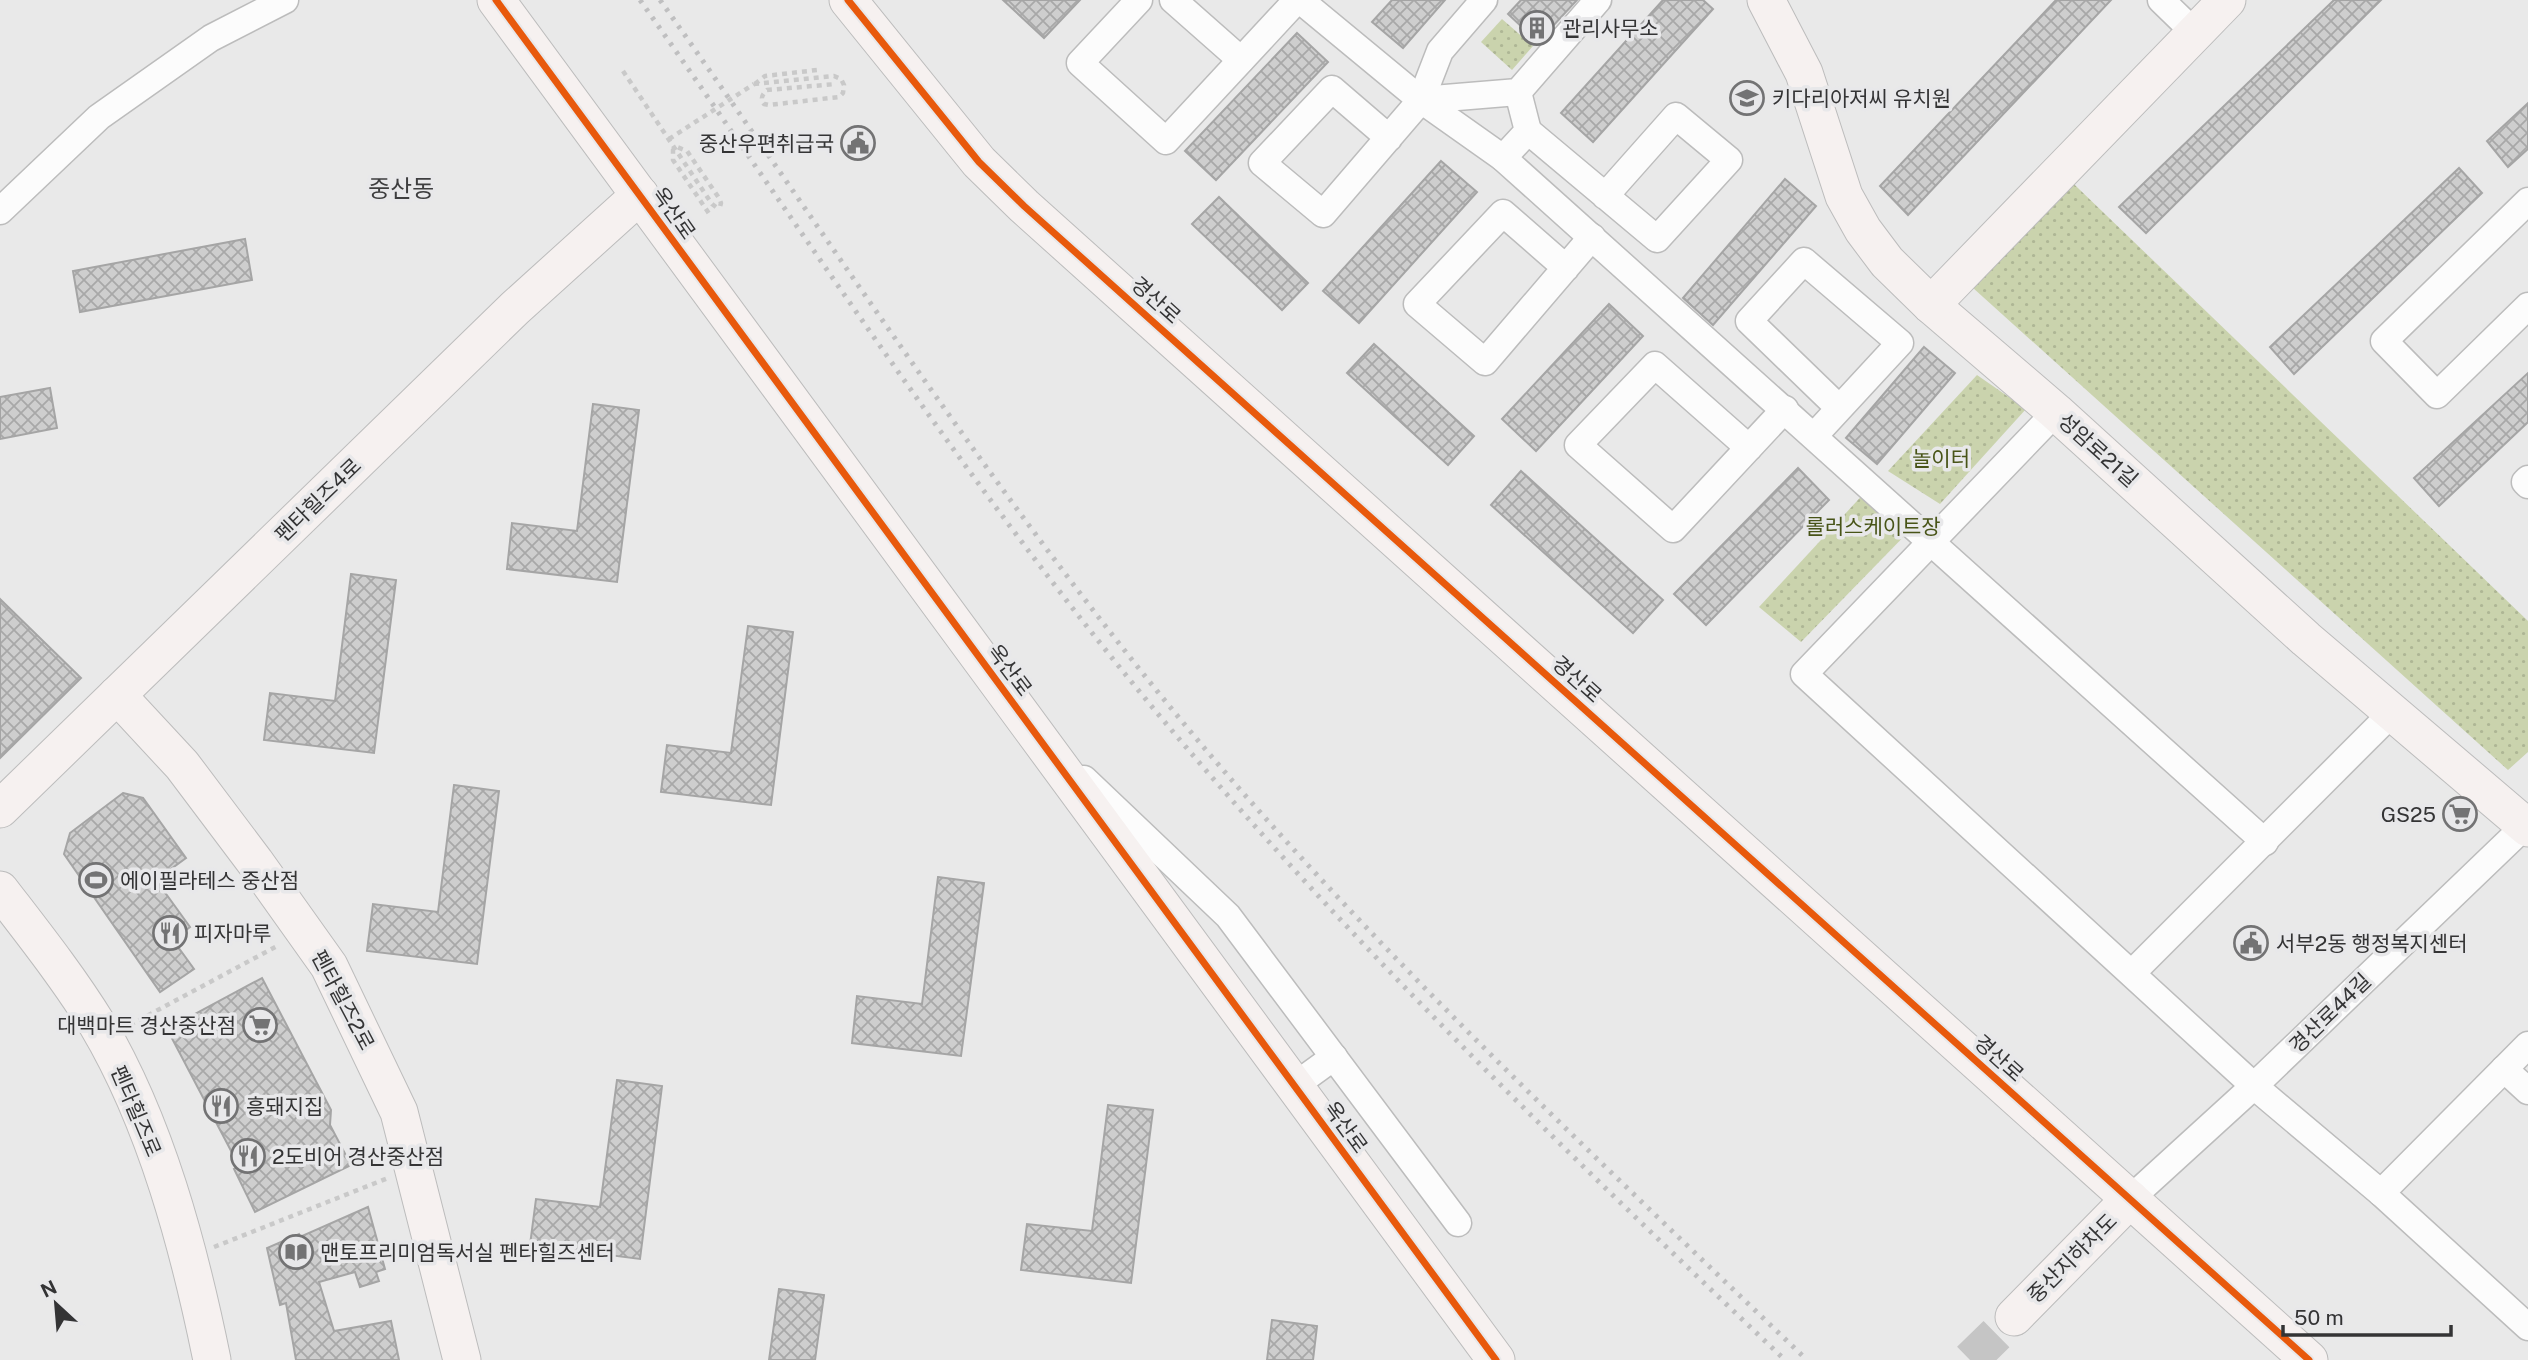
<svg xmlns="http://www.w3.org/2000/svg" width="2528" height="1360" viewBox="0 0 2528 1360" font-family="'Public Sans','Noto Sans KR',sans-serif">
<style>
.park{fill:url(#park-dots)}
.building{fill:url(#building-cross-hatch);stroke:#a5a5a5;stroke-width:2}
.lines{fill:none;stroke-linecap:round;stroke-linejoin:round}
.secondary-tunnel{stroke:#c5c5c5;stroke-width:37;stroke-dasharray:37 18;stroke-linecap:butt}
.street-casing{stroke:#bcbcbc;stroke-width:29}
.secondary-casing{stroke:#bcbcbc;stroke-width:39}
.path{stroke:#c9c9c9;stroke-width:4.5;stroke-dasharray:5 5;stroke-linecap:butt}
.street{stroke:#fcfcfc;stroke-width:26}
.secondary{stroke:#f6f1f0;stroke-width:37}
.rail{stroke:#bfbfc0;stroke-width:5;stroke-dasharray:3.5 7;stroke-linecap:butt}
.path-bridge{stroke:#c9c9c9;stroke-width:4.5;stroke-dasharray:5 5;stroke-linecap:butt}
.cycleway-casing{stroke:#e8e8ea;stroke-width:11}
.cycleway{stroke:#e8590c;stroke-width:7}
.labels{text-anchor:middle;dominant-baseline:central;stroke-width:7;stroke-linejoin:round;paint-order:stroke}
.poi-label{font-size:21px;fill:#343435;stroke:#e8e8ea;text-anchor:start}
.street-label{font-size:21px;fill:#343435;stroke:#e8e8ea}
.park-label{font-size:21px;fill:#485418;stroke:#e8e8ea}
.quarter-label{font-size:24px;fill:#3e3e3f;stroke:#e8e8ea}
</style>
<defs>
<pattern id="park-dots" width="8" height="8" patternUnits="userSpaceOnUse" patternTransform="scale(1.75)"><rect width="8" height="8" fill="#cad3ad"/><path d="M2 2h.1M6 6h.1" fill="none" stroke="#aeb695" stroke-width="1.8" stroke-linecap="round"/></pattern>
<pattern id="building-cross-hatch" width="8" height="8" patternUnits="userSpaceOnUse" patternTransform="scale(1.75)"><rect width="8" height="8" fill="#cecece"/><path d="M0 0l8 8M0 8l8-8" fill="none" stroke="#a8a8a8"/></pattern>
</defs>
<rect width="100%" height="100%" fill="#e9e9e9"/>
<!-- park -->
<g class="park">
<polygon points="1502,19 1533,46 1512,70 1481,42"/>
<polygon points="2053,164 2528,621 2528,752 2508,770 1952,269"/>
<polygon points="1977,375 2026,409 1940,504 1888,471"/>
<polygon points="1869,488 1918,522 1801,642 1759,607"/>
</g>
<!-- building -->
<g class="building">
<polygon points="1003,0 1080,0 1044,38"/>
<polygon points="1392,0 1445,0 1403,48 1372,22"/>
<polygon points="1521,0 1577,0 1538,42 1508,14"/>
<polygon points="1663,0 1703,0 1713,9 1593,142 1561,113"/>
<polygon points="2056,0 2111,0 1908,215 1880,186"/>
<polygon points="2334,0 2381,0 2146,233 2119,207"/>
<polygon points="1297,33 1328,62 1216,180 1185,151"/>
<polygon points="2528,103 2528,149 2508,167 2487,141"/>
<polygon points="1441,161 1477,192 1359,323 1323,291"/>
<polygon points="2459,168 2482,193 2294,374 2270,347"/>
<polygon points="1785,179 1816,206 1713,325 1683,298"/>
<polygon points="1219,197 1308,283 1282,310 1192,224"/>
<polygon points="245,239 252,280 80,312 73,271"/>
<polygon points="1609,304 1643,336 1536,451 1502,419"/>
<polygon points="1374,344 1474,436 1448,465 1347,373"/>
<polygon points="1924,347 1955,373 1877,464 1846,438"/>
<polygon points="2528,373 2528,422 2439,506 2414,478"/>
<polygon points="50,388 57,428 0,439 0,397"/>
<polygon points="593,404 639,410 617,582 507,569 512,523 577,531"/>
<polygon points="1798,468 1829,500 1706,625 1674,594"/>
<polygon points="1521,471 1663,600 1633,633 1491,505"/>
<polygon points="351,574 396,580 374,753 264,740 270,693 335,701"/>
<polygon points="0,599 81,678 0,758"/>
<polygon points="748,626 793,632 771,805 661,792 667,745 731,753"/>
<polygon points="454,785 499,791 477,964 367,951 373,904 438,912"/>
<polygon points="123,793 143,798 186,858 156,880 190,927 173,940 194,969 160,992 64,854 70,833"/>
<polygon points="938,877 984,883 961,1056 852,1043 857,996 922,1004"/>
<polygon points="262,978 331,1110 330,1125 351,1165 255,1212 234,1169 239,1166 167,1029"/>
<polygon points="617,1080 662,1086 640,1259 530,1245 536,1199 600,1207"/>
<polygon points="1108,1105 1153,1110 1131,1283 1021,1270 1027,1224 1092,1231"/>
<polygon points="368,1207 385,1269 376,1272 379,1281 360,1287 355,1272 319,1282 334,1331 391,1321 399,1360 296,1360 286,1303 280,1305 267,1248 299,1234 300,1237"/>
<polygon points="779,1289 824,1295 815,1360 769,1360"/>
<polygon points="1272,1320 1317,1326 1313,1360 1267,1360"/>
</g>
<g class="lines">
<!-- secondary-tunnel -->
<polyline class="secondary-tunnel" points="1970,1360 2014,1317"/>
<!-- street casing -->
<g class="street-casing">
<g id="street">
<polyline points="1139,0 1080,63 1166,141 1297,0"/>
<polyline points="1173,0 1241,60"/>
<polyline points="1300,0 1421,100 1503,158 1528,131 1518,92"/>
<polyline points="2161,0 2195,33"/>
<polyline points="1421,100 1440,51 1484,0"/>
<polyline points="1528,131 1657,239 1729,160 1676,116 1605,196"/>
<polyline points="1389,138 1332,89 1262,163 1323,214 1421,100 1518,92 1598,0"/>
<polyline points="1503,158 2265,842"/>
<polyline points="2528,201 2384,341 2437,395 2528,306"/>
<polyline points="0,211 99,117 211,38 285,0"/>
<polyline points="1566,268 1503,213 1417,304 1485,362 1592,237"/>
<polyline points="2056,412 1804,674 2254,1086 2381,1193 2528,1327"/>
<polyline points="1814,436 1900,343 1804,261 1749,321 1839,408"/>
<polyline points="1749,448 1655,365 1578,445 1673,529 1785,409"/>
<polyline points="2528,479 2525,482 2528,485"/>
<polyline points="1084,779 1228,916 1458,1223"/>
<polyline points="2132,973 2393,712"/>
<polyline points="2504,1069 2528,1091"/>
<polyline points="1294,1086 1334,1057"/>
<polyline points="2381,1193 2528,1045"/>
<polyline points="2130,1199 2254,1086 2528,823"/>
</g>
</g>
<!-- secondary casing -->
<g class="secondary-casing">
<g id="secondary">
<polyline points="496,0 1496,1360"/>
<polyline points="848,0 979,162 1024,206 2309,1360"/>
<polyline points="1766,0 1804,73 1844,196 1863,230 1887,262 1931,305 2056,412 2306,639 2528,828"/>
<polyline points="1931,305 2227,0"/>
<polyline points="117,695 182,765 255,862 329,966 399,1112 462,1360"/>
<polyline points="0,809 515,308 640,195"/>
<path d="M0,890C33,933 68,977 97,1024C156,1123 189,1247 212,1360"/>
<polyline points="2014,1317 2130,1199"/>
</g>
</g>
<!-- path -->
<g class="path">
<polyline points="623,71 712,204 716,207 720,207 721,203 719,198 687,151 677,147 673,150 673,160 710,215"/>
<path d="M754,84L834,76L841,79L844,85L843,93L839,97L769,105L764,104C760,98 762,95 767,90L836,84"/>
<polyline points="755,84 765,76 817,70"/>
<polyline points="130,1025 279,945"/>
<polyline points="214,1247 388,1178"/>
</g>
<!-- street -->
<use href="#street" class="street"/>
<!-- secondary -->
<use href="#secondary" class="secondary"/>
<!-- rail -->
<g class="rail">
<path d="M640,0C798,224 948,456 1121,669C1323,918 1553,1140 1785,1360"/>
<path d="M660,0C850,268 1027,547 1244,794C1420,994 1615,1176 1807,1360"/>
</g>
<!-- path-bridge -->
<polyline class="path-bridge" points="669,139 754,84"/>
<!-- cycleway casing -->
<g class="cycleway-casing">
<g id="cycleway">
<polyline points="496,0 1496,1360"/>
<polyline points="848,0 979,162 1024,206 2309,1360"/>
</g>
</g>
<!-- cycleway -->
<use href="#cycleway" class="cycleway"/>
</g>
<!-- icons -->
<defs>
<g id="building-ring" transform="scale(1.75)"><circle r="9.5" fill="#e8e8ea" stroke="#737374" stroke-width="1.5"/><path d="M-4-6H4V6H1V3H-1V6H-4ZM-2.5-4.3h1.7v1.8h-1.7ZM.8-4.3h1.7v1.8H.8ZM-2.5-1h1.7V.8h-1.7ZM.8-1h1.7V.8H.8Z" fill="#737374"/></g>
<g id="school-ring" transform="scale(1.75)"><circle r="9.5" fill="#e8e8ea" stroke="#737374" stroke-width="1.5"/><path d="M0-5L7-2L0 1L-7-2ZM-4 1L0 2.5L4 1V4Q0 6-4 4Z" fill="#737374"/></g>
<g id="civic-ring" transform="scale(1.75)"><circle r="9.5" fill="#e8e8ea" stroke="#737374" stroke-width="1.5"/><path d="M-.6-6.5H3V-4.5H.6V-3L4-1V1h2V6H-6V1h2V-1L-.6-3ZM-1.2 2.5V6h2.4V2.5Z" fill="#737374"/></g>
<g id="supermarket-ring" transform="scale(1.75)"><circle r="9.5" fill="#e8e8ea" stroke="#737374" stroke-width="1.5"/><path d="M-6-5.5h2.5l.6 2H6L4.5 2H-2.5L-4.4-4H-6ZM-1.5 3.2a1.3 1.3 0 1 0 .1 0ZM3 3.2a1.3 1.3 0 1 0 .1 0Z" fill="#737374"/></g>
<g id="stadium-ring" transform="scale(1.75)"><circle r="9.5" fill="#e8e8ea" stroke="#737374" stroke-width="1.5"/><path d="M0-5a6.5 5 0 1 0 0 10a6.5 5 0 1 0 0-10ZM-3.5-1.8h7v3.6h-7Z" fill="#737374"/></g>
<g id="restaurant-ring" transform="scale(1.75)"><circle r="9.5" fill="#e8e8ea" stroke="#737374" stroke-width="1.5"/><path d="M-5-6h1v4h1v-4h1v4h1v-4h1v5L-1.5 .5V6h-2V.5L-5-1ZM5-6V6H3V1.5H1.5Q1.5-4 5-6Z" fill="#737374"/></g>
<g id="library-ring" transform="scale(1.75)"><circle r="9.5" fill="#e8e8ea" stroke="#737374" stroke-width="1.5"/><path d="M-6-4Q-3-5.5-.7-3.5V5Q-3 3-6 4ZM6-4Q3-5.5 .7-3.5V5Q3 3 6 4Z" fill="#737374"/></g>
</defs>
<g fill-rule="evenodd">
<use href="#building-ring" x="1537" y="28"/>
<use href="#school-ring" x="1747" y="98"/>
<use href="#civic-ring" x="858" y="143"/>
<use href="#supermarket-ring" x="2460" y="814"/>
<use href="#stadium-ring" x="96" y="880"/>
<use href="#restaurant-ring" x="170" y="933"/>
<use href="#civic-ring" x="2251" y="943"/>
<use href="#supermarket-ring" x="260" y="1025"/>
<use href="#restaurant-ring" x="221" y="1106"/>
<use href="#restaurant-ring" x="248" y="1156"/>
<use href="#library-ring" x="296" y="1252"/>
</g>
<g class="labels">
<!-- poi labels -->
<g class="poi-label">
<text x="1562" y="28">관리사무소</text>
<text x="1772" y="98">키다리아저씨 유치원</text>
<text x="834" y="143" text-anchor="end">중산우편취급국</text>
<text x="2436" y="814" text-anchor="end">GS25</text>
<text x="120" y="880">에이필라테스 중산점</text>
<text x="194" y="933">피자마루</text>
<text x="2276" y="943">서부2동 행정복지센터</text>
<text x="236" y="1025" text-anchor="end">대백마트 경산중산점</text>
<text x="246" y="1106">흥돼지집</text>
<text x="272" y="1156">2도비어 경산중산점</text>
<text x="320" y="1252">맨토프리미엄독서실 펜타힐즈센터</text>
</g>
<!-- street labels -->
<g class="street-label">
<text transform="translate(674 213) rotate(55)">옥산로</text>
<text transform="translate(1156 300) rotate(42)">경산로</text>
<text transform="translate(2098 450) rotate(42)">성암로21길</text>
<text transform="translate(318 500) rotate(-44)">펜타힐즈4로</text>
<text transform="translate(1010 670) rotate(53)">옥산로</text>
<text transform="translate(1577 679) rotate(42)">경산로</text>
<text transform="translate(343 1000) rotate(62)">펜타힐즈2로</text>
<text transform="translate(2330 1013) rotate(-44)">경산로44길</text>
<text transform="translate(1999 1058) rotate(42)">경산로</text>
<text transform="translate(136 1111) rotate(67)">펜타힐즈로</text>
<text transform="translate(1346 1127) rotate(54)">옥산로</text>
<text transform="translate(2072 1258) rotate(-45)">중산지하차도</text>
</g>
<!-- park labels -->
<g class="park-label">
<text x="1941" y="458">놀이터</text>
<text x="1873" y="526">롤러스케이트장</text>
</g>
<!-- quarter labels -->
<g class="quarter-label">
<text x="401" y="188">중산동</text>
</g>
</g>
<!-- north arrow -->
<g transform="translate(56 1304) rotate(334)" stroke="#e8e8ea" stroke-width="5" paint-order="stroke">
<path d="M0-5L12 26L0 18L-12 26Z" fill="#343435"/>
<text y="-10" font-size="19" font-weight="bold" text-anchor="middle" fill="#343435">N</text>
</g>
<!-- scale -->
<path d="M2283 1325v10h168v-10" fill="none" stroke="#343435" stroke-width="3.5"/>
<text x="2294" y="1325" font-size="21" fill="#343435" stroke="#e8e8ea" stroke-width="5" paint-order="stroke">50 m</text>
</svg>
